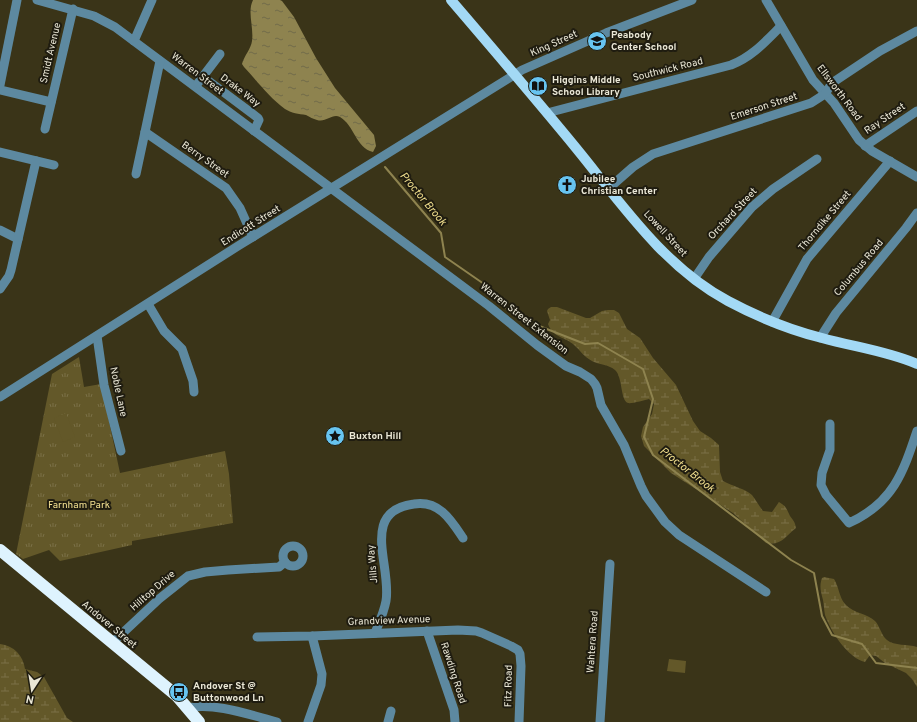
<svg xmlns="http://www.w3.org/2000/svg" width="917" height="722" viewBox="0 0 917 722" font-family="Overpass,sans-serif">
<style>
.grass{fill:url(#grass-tufts)}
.wetland{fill:url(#wetland-marsh)}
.pitch{fill:#635829}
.water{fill:url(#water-ripples)}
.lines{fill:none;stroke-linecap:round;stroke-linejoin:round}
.stream{stroke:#8e834f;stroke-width:2}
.minor{stroke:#5d89a0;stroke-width:9}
.major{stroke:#a3d9f5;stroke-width:10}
.highway{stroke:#def3fe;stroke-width:12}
.labels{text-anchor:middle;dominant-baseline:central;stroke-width:4;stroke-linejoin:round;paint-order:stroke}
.poi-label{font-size:10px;font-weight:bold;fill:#ebe8d7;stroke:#1f1c10;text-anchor:start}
.street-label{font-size:10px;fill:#ebe8d7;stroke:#1f1c10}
.park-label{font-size:10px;fill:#f4e191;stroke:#1f1c10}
.water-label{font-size:11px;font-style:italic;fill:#efdd8c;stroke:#1f1c10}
</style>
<defs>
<pattern id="grass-tufts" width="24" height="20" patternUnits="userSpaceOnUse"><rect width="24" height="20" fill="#635829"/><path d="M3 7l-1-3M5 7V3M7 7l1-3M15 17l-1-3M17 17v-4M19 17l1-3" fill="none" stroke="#7a7047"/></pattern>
<pattern id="wetland-marsh" width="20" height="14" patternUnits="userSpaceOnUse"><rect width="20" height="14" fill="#635829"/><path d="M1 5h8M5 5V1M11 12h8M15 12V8" fill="none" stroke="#7a7047"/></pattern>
<pattern id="water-ripples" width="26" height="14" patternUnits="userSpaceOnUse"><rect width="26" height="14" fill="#8e834f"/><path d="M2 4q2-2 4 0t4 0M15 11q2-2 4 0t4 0" fill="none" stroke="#716b49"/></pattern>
</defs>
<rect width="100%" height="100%" fill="#3a3418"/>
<!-- grass -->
<polygon class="grass" points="79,357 84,387 101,384 120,473 225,451 229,474 233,523 132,541 132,545 60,561 49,550 23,559 16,554 52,374"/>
<!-- wetland -->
<g class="wetland">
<path d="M551,307H557L586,318H590L602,311L608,310H614L619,313L627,329L640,338L653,358L676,385L693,421L700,431L711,438L719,445L720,472L723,481C732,486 746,489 752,495C756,500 759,506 763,511L772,512L779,502C787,507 786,508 790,516C793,520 795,522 796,528C785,536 782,546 766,543L733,513L671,473L644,446L641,436L643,427L652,414L654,404L649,399C645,400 631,404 628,403C620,400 623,377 615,370C608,364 599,365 592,361C584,357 580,350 574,345C566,337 553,338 548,324L550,320L547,311L548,309Z"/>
<path d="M824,577L834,579C839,587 839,597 845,604C854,614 867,613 875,621C880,626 881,635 887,640C894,646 908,644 917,647V687L912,679L906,673L885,663L876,656L870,655L865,662C848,658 831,632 825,615C824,610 824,605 823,600C821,592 819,586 822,578Z"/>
<path d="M0,644C14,646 23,655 25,669L37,672L44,677L67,718L73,722H0Z"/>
</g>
<!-- pitch -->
<g class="pitch">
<polygon points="66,413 75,437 63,442 54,418"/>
<polygon points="669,659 686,661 685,673 667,671"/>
</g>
<!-- water -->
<path class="water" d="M253,0H280L282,1L294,17L316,58L335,88L374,135L376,146L373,152C356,148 354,125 340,117C332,113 326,123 317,120C313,119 310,117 306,115C299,114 291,113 285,109C270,98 257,81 244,67L242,64C244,56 251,49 252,41C254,27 247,12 253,0Z"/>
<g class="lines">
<!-- stream -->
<polyline class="stream" points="385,167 441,233 445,257 484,284 503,306 529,322 585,344 598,343 643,369 653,399 644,437 653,455 791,560 814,573 822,616 832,635 862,644 876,663 917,668"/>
<!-- minor -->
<g class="minor">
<polyline points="37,0 94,16 115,27 489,306 537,345 566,366 580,372 591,379 595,384 597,388 601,405 624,445 641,486 646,496 665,522 679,535 766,592"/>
<polyline points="766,0 813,80 834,103 859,140 872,151 917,177"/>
<polyline points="134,41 152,0"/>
<polyline points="160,61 145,132 226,188 240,208 253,237"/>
<polyline points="202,79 210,82 258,118 259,120 254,131"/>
<polyline points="198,83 220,54"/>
<polyline points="0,85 17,0"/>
<polyline points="0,90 51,102"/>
<path d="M547,113L731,65C752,57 766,41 781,26"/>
<polyline points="45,129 73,9"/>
<polyline points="865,146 917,111"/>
<polyline points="0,152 54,165"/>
<polyline points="136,174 145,132"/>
<polyline points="609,188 633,167 653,154 811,103 825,94 832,83 880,51 917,31"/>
<polyline points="0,230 18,239"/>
<polyline points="694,279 709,257 752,207 773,189 817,159"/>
<polyline points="0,289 9,276 11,270 36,161"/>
<polyline points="148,304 164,331 182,349 193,381 194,392"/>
<polyline points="772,322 807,259 890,161"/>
<polyline points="97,336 104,385 121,451"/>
<polyline points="820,338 836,313 906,228 917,213"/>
<polyline points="0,397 238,246 522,70 606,33 692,0"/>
<path d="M830,424V450L822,473L821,485L826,495L849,523C893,503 903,473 917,431"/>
<circle cx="293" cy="556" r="10"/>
<polyline points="427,631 454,710 455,722"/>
<path d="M375,633C379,623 384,612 386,601C392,566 359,511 414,504C439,500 451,520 463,538"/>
<polyline points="257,637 312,636 458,630 476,631 482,633 511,646 518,650 520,654 521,666 519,722"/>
<polyline points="112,643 159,599 188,576 205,572 228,570 279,567 285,562"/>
<path d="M187,708C215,702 250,715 277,722"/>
<polyline points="308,722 321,685 322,674 312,636"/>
<polyline points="388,722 391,711"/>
<polyline points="600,722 610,564"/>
</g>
<!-- major -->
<path class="major" d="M451,0C493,49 535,98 576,148C621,203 664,267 728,301C758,317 790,330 822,338C854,347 887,351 917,364"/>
<!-- highway -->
<polyline class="highway" points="0,550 177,696 199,722"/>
</g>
<!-- icons -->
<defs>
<g id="school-disc" transform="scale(1)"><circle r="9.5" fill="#67c4f0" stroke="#1f1c10"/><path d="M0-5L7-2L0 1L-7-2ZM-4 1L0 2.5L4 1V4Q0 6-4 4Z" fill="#111"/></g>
<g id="library-disc" transform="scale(1)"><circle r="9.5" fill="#67c4f0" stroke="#1f1c10"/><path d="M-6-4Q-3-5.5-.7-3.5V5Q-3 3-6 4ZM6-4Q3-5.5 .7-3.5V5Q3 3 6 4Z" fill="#111"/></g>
<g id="church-disc" transform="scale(1)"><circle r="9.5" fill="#67c4f0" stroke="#1f1c10"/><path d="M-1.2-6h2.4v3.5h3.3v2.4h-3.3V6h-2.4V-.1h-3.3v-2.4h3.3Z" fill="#111"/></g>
<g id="sight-disc" transform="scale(1)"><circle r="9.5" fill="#67c4f0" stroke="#1f1c10"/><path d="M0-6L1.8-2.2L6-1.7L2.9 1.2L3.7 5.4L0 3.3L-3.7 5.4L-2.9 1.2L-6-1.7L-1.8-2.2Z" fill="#111"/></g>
<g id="bus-disc" transform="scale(1)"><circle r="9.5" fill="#67c4f0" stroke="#1f1c10"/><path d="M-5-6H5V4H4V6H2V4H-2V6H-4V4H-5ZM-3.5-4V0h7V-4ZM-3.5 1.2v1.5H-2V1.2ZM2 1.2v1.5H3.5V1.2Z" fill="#111"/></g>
</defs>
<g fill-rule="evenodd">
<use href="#school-disc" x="597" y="41"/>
<use href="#library-disc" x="538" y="86"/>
<use href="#church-disc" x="567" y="185"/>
<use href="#sight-disc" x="335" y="436"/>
<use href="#bus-disc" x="179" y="692"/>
</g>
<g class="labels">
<!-- poi labels -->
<g class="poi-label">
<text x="611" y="35">Peabody<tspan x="611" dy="12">Center School</tspan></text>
<text x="552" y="80">Higgins Middle<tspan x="552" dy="12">School Library</tspan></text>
<text x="581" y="179">Jubilee<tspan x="581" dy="12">Christian Center</tspan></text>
<text x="349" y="436">Buxton Hill</text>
<text x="193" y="686">Andover St @<tspan x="193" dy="12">Buttonwood Ln</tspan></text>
</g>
<!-- street labels -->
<g class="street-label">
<text transform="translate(554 44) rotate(-24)">King Street</text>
<text transform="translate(51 53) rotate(-77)">Smidt Avenue</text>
<text transform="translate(668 70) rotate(-14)">Southwick Road</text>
<text transform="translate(197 74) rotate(37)">Warren Street</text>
<text transform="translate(240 91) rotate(37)">Drake Way</text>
<text transform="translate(839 93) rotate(53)">Ellsworth Road</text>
<text transform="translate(764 107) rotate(-18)">Emerson Street</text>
<text transform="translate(885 119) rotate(-34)">Ray Street</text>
<text transform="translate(205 160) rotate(35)">Berry Street</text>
<text transform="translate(733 214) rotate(-47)">Orchard Street</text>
<text transform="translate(825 221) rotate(-50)">Thorndike Street</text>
<text transform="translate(251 226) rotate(-32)">Endicott Street</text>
<text transform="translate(665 234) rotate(47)">Lowell Street</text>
<text transform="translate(859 268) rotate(-50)">Columbus Road</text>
<text transform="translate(524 319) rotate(38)">Warren Street Extension</text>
<text transform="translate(118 392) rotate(78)">Noble Lane</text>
<text transform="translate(373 564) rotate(-95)">Jills Way</text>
<text transform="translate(153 591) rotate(-41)">Hilltop Drive</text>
<text transform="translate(389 621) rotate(-2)">Grandview Avenue</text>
<text transform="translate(109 625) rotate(40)">Andover Street</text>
<text transform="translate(593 642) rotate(-86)">Wahtera Road</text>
<text transform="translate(453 673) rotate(72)">Rawding Road</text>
<text transform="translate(509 686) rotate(-89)">Fitz Road</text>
</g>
<!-- park labels -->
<g class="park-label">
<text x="79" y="505">Farnham Park</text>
</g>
<!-- water labels -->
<g class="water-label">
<text transform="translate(423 199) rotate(50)">Proctor Brook</text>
<text transform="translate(687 470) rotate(38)">Proctor Brook</text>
</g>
</g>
<!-- north arrow -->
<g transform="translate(32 690) rotate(192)" stroke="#1f1c10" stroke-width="3" paint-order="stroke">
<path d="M0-3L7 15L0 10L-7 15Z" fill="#ebe8d7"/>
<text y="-6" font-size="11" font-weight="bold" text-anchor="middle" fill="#ebe8d7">N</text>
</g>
</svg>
